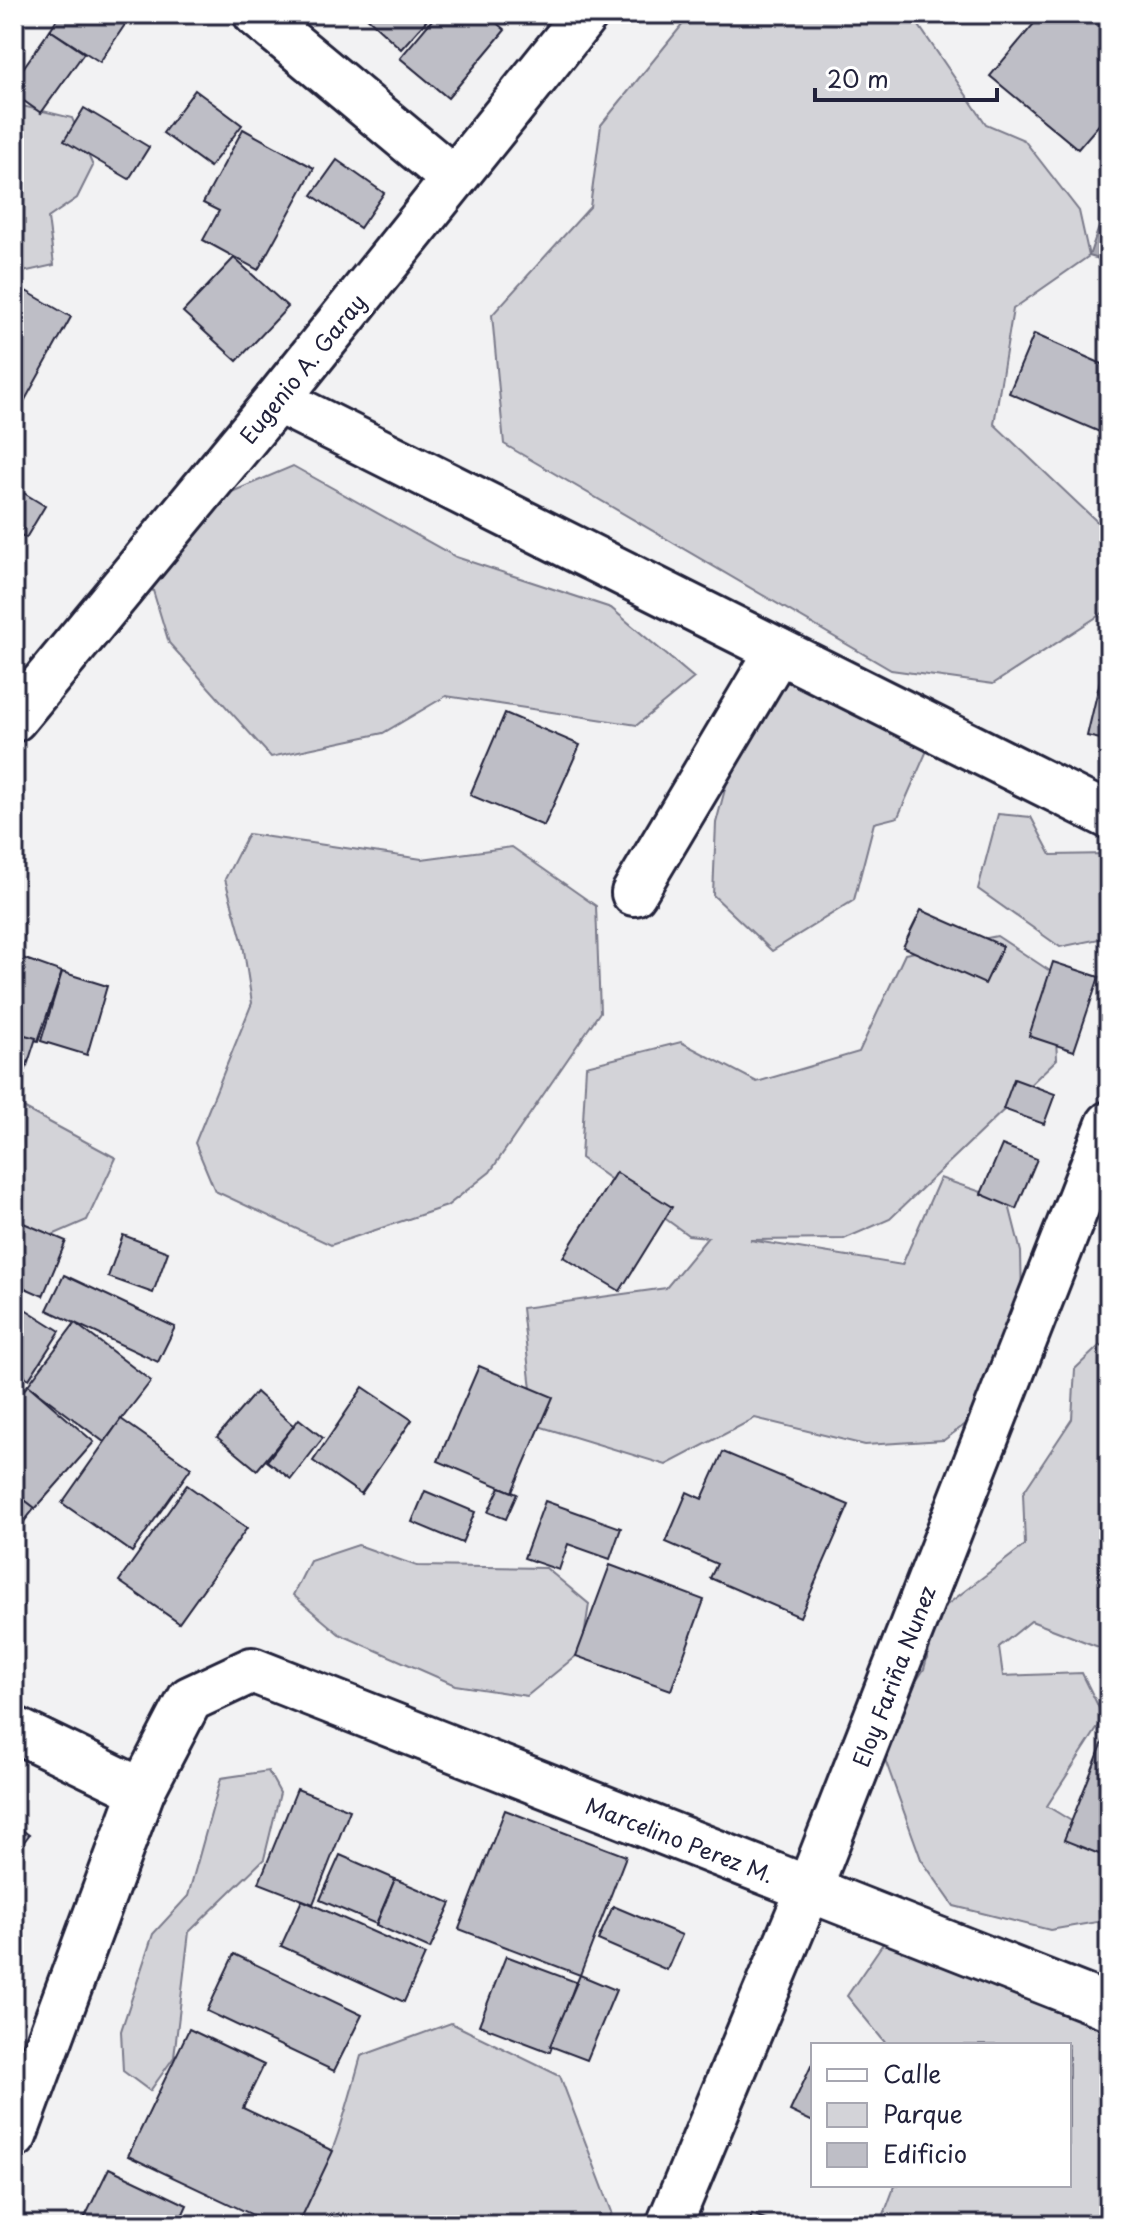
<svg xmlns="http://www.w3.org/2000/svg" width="1123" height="2239" viewBox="0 0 1123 2239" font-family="'Playpen Sans',sans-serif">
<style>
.green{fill:#d3d3d8;stroke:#7a7a8a;stroke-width:2}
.water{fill:#a8a8b2;stroke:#727282;stroke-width:2}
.building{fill:#bebec6;stroke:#22223b;stroke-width:2}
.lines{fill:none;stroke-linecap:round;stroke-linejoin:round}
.minor-casing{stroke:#22223b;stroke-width:50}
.minor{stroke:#fff;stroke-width:44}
.labels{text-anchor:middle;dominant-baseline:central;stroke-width:8;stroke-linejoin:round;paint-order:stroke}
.street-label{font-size:22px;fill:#22223b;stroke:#fff}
</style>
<rect width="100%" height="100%" fill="#f2f2f3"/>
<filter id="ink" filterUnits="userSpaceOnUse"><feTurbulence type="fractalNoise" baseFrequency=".0125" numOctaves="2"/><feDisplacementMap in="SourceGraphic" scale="16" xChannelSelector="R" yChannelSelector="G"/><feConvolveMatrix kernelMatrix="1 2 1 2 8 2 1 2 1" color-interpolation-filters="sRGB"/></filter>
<g filter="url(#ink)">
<!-- green -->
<g class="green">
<polygon points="691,14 911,14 986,124 1024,140 1079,211 1089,256 1013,309 994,424 1109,533 1109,609 993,684 891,670 504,444 492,315 590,207 601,125"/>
<polygon points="14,104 72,118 93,166 77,198 48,218 54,265 14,274"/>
<polygon points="293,466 456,557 611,608 694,678 637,725 446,696 383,733 271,757 169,643 151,584 208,502"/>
<polygon points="791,657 932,739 898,817 874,823 854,900 772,951 713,895 716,823 737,744"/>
<polygon points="998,814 1031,817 1051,855 1109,854 1109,937 1060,947 978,889"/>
<polygon points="248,834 422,859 512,847 596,906 600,1012 490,1172 447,1206 331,1245 215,1191 195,1143 252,1003 243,944 225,879"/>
<polygon points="997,936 1053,973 1057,1059 890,1219 844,1239 750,1240 902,1265 940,1178 1008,1201 1021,1252 1023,1348 986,1409 944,1440 865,1445 755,1418 666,1465 535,1425 522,1308 666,1288 708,1237 688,1235 581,1158 586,1066 681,1042 757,1082 859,1052 905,954"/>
<polygon points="14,1103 116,1158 87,1220 41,1240 14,1238"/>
<polygon points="1099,1346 1109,1348 1109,1651 1031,1621 999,1647 1003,1676 1082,1673 1104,1718 1047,1806 1109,1844 1109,1920 1050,1930 954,1906 921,1859 878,1740 924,1669 940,1610 1025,1545 1023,1493 1072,1419 1075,1369"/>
<polygon points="358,1545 417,1566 546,1568 589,1604 582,1651 527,1696 455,1685 339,1634 293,1595 310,1561"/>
<polygon points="268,1771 280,1793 264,1859 189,1932 174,2057 150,2091 123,2071 121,2031 153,1934 188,1896 221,1778"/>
<polygon points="884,1942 1033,1974 1109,2035 1109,2210 1098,2225 880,2225 895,2185 1069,2185 1069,2045 887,2045 847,1996"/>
<path d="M451,2023L560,2076L612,2212L606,2225H284C331,2180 344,2116 361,2056Z"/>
</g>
<!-- water -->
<polygon class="water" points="1109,198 1109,262 1089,256"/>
<!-- building -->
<g class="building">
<polygon points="60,14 132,14 100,62 50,30"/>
<polygon points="363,14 423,14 428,19 401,49"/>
<polygon points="437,14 486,14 505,30 448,98 400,58"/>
<polygon points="1042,14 1109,14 1109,113 1078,149 990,76"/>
<polygon points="50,30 84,53 41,113 14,94 14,81"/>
<polygon points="195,90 242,125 210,167 163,133"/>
<polygon points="84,108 149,147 129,179 64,141"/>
<polygon points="243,129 314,168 258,270 203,240 219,211 203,203"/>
<polygon points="337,160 384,193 360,228 312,195"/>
<polygon points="234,258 288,307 237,361 183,312"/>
<polygon points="26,291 71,317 25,400 14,394 14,312"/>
<polygon points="1034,334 1109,367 1109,436 1009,393"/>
<polygon points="14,487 45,506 26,538 14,531"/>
<polygon points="1109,643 1109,741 1087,736"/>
<polygon points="505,713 580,745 544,826 470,795"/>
<polygon points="921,910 1003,946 985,984 903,947"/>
<polygon points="14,955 62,972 38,1041 14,1033"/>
<polygon points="1053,962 1099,977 1074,1051 1029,1036"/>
<polygon points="62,972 107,986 87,1055 41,1041"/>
<polygon points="14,1032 36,1038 26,1069 14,1065"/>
<polygon points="1014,1079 1055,1094 1044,1124 1003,1109"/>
<polygon points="1002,1145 1037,1159 1016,1209 981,1194"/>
<polygon points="616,1172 672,1207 620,1291 563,1257"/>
<polygon points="14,1219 66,1241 43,1296 14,1283"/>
<polygon points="123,1235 168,1252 153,1293 108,1277"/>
<polygon points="64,1275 175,1327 158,1362 47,1310"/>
<polygon points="14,1302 60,1331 29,1379 14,1369"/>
<polygon points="75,1323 151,1381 104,1442 28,1385"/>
<polygon points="479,1366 553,1397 512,1492 438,1461"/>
<polygon points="28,1385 94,1442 35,1509 14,1491 14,1401"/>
<polygon points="363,1387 412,1420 361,1494 313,1461"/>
<polygon points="256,1392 294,1426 257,1470 217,1437"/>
<polygon points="121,1419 191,1468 132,1552 62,1503"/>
<polygon points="299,1419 323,1438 291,1479 267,1461"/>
<polygon points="723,1452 849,1505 800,1617 710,1578 717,1564 666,1542 687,1492 702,1499"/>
<polygon points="187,1485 247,1528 179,1623 119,1581"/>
<polygon points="500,1487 517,1494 506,1519 488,1512"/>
<polygon points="425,1491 475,1512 462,1543 412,1522"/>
<polygon points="14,1492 35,1508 14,1534"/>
<polygon points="545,1501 621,1528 610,1559 568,1544 559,1570 524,1558"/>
<polygon points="610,1565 704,1600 671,1690 576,1656"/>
<polygon points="1109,1727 1109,1858 1064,1840"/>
<polygon points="297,1789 350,1810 313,1904 259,1883"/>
<polygon points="505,1810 626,1856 580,1975 459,1929"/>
<polygon points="14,1824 29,1835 14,1855"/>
<polygon points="340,1855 395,1879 376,1924 320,1900"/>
<polygon points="395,1879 451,1903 430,1949 376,1925"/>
<polygon points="302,1900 425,1955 404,2002 281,1946"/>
<polygon points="613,1906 682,1935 667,1970 598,1940"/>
<polygon points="234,1954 362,2015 334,2071 207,2011"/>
<polygon points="506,1956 576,1982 550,2052 479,2025"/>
<polygon points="580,1975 616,1990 587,2060 550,2046"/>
<polygon points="189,2029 264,2065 243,2108 333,2151 298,2225 274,2225 128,2156"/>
<polygon points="813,2062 813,2122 790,2111"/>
<polygon points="109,2168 187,2205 178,2225 81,2225"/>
<polygon points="752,2214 781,2225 748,2225"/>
<polygon points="182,2217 199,2225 178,2225"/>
</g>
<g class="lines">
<!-- minor casing -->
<g class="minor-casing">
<g id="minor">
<polyline points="256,14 454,179"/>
<polyline points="277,400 1109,816"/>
<polyline points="14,719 277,400 586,14"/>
<polyline points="634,893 778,651"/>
<polyline points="14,1729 142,1791"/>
<polyline points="14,2136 142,1791 190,1699 252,1670 1109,2007"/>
<polyline points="669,2225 809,1889 1109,1124"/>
</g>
</g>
<!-- minor -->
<use href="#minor" class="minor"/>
</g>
</g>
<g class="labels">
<!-- street labels -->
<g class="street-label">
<text transform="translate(302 368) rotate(-51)">Eugenio A. Garay</text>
<text transform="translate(893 1676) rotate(-69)">Eloy Fariña Nunez</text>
<text transform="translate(680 1839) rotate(21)">Marcelino Perez M.</text>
</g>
</g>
<!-- margin -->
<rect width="1123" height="2239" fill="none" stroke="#fff" stroke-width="48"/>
<rect x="24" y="24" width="1075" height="2191" fill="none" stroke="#22223b" stroke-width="3" filter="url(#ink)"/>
<!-- legend -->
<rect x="811" y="2043" width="260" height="144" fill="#ffffff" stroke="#a7a7b1" stroke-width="2"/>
<rect x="827" y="2069" width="40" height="12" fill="#ffffff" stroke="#a7a7b1" stroke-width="2"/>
<text x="883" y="2083" font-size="24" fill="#22223b">Calle</text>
<rect x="827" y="2103" width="40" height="24" fill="#d3d3d8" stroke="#a7a7b1" stroke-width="2"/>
<text x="883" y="2123" font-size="24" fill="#22223b">Parque</text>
<rect x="827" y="2143" width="40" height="24" fill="#bebec6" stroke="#a7a7b1" stroke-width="2"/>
<text x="883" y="2163" font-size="24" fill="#22223b">Edificio</text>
<!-- scale -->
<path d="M815 88v12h182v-12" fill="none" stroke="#22223b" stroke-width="4"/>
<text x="827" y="88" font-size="24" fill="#22223b" stroke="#ffffff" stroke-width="6" paint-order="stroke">20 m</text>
</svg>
